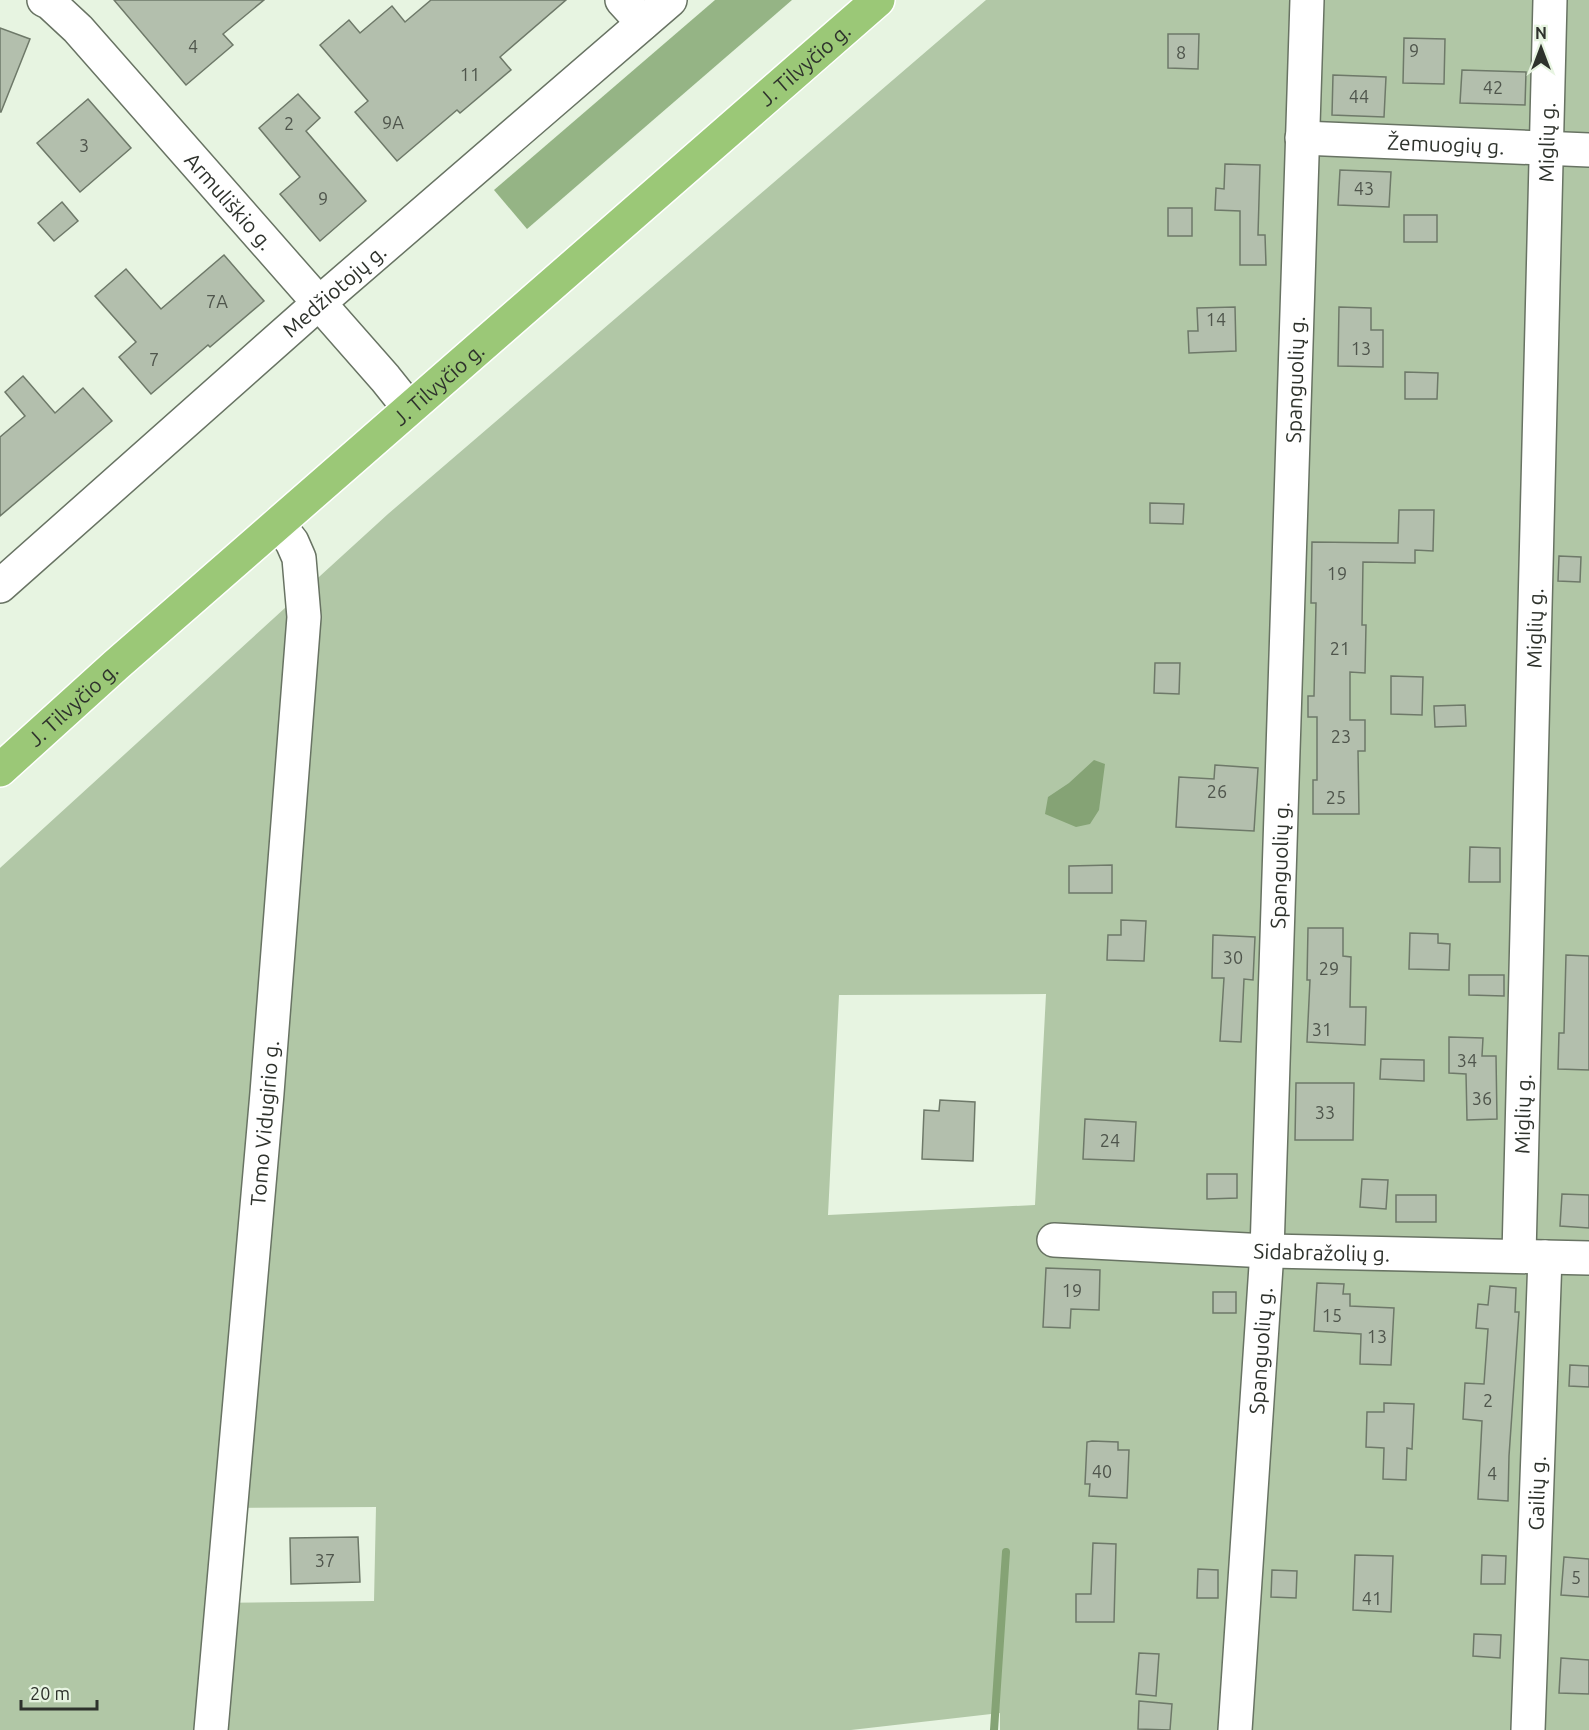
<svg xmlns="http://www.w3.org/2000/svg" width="1589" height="1730" viewBox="0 0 1589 1730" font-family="Ubuntu,sans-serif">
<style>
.green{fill:#b1c7a6;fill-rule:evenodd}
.forest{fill:#95b485}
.water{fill:#85a375}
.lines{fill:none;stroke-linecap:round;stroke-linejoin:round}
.stream{stroke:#85a375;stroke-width:8}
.building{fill:#b3bfad;stroke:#6e7969;stroke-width:1.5}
.minor-casing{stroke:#687363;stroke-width:36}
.major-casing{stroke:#fff;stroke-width:36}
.minor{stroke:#fff;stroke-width:33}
.major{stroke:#9bc877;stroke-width:33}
.labels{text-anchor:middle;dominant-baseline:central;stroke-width:6;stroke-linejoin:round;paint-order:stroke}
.number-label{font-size:18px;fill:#4f554c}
.street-label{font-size:21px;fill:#2e322c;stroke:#e7f4e1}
</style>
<rect width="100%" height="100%" fill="#e7f4e1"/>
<!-- green -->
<path class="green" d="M986,0H1589V1730H1000V1713L851,1730H0V868L388,514ZM1046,994L1035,1205L828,1215L839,995ZM376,1507L374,1601L206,1603L213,1508Z"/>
<!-- forest -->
<polygon class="forest" points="715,0 792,0 527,229 494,190"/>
<!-- water -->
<polygon class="water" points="1094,760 1105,764 1099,810 1090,824 1076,827 1045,814 1048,797 1069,783"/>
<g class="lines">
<!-- stream -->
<polyline class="stream" points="994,1730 1006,1552"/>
</g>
<!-- building -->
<g class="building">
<polygon points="114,0 264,0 223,34 233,45 186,85"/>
<polygon points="431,0 566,0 500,57 511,70 460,113 457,110 397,161 355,112 368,101 320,45 349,20 360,33 392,6 405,22"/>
<polygon points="0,28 30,39 1,112 0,112"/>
<polygon points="1168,34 1199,34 1198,69 1168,68"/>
<polygon points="1404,38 1445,39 1444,84 1403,83"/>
<polygon points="1462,70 1526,72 1525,105 1460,103"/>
<polygon points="1333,75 1386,77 1384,117 1332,115"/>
<polygon points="298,94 320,118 306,131 366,201 320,241 280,194 300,177 259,128"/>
<polygon points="88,99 131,148 80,192 37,143"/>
<polygon points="1225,164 1260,165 1258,235 1265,235 1266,265 1240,265 1240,211 1215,210 1216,188 1224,189"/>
<polygon points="1340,170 1391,172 1389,207 1338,205"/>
<polygon points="62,202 78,221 54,241 38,223"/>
<rect x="1168" y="208" width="24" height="28"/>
<rect x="1404" y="215" width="33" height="27"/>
<polygon points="224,255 264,301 210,347 208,345 151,394 119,357 136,342 95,296 126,269 161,309"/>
<polygon points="1235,307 1236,351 1189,353 1188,331 1198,331 1197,308"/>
<polygon points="1339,307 1371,308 1371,330 1383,330 1383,367 1338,366"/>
<polygon points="1405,372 1438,373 1437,399 1405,399"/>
<polygon points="23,376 55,413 83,388 112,421 0,516 0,437 25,416 5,392"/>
<polygon points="1150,503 1184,504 1183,524 1150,523"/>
<polygon points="1399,510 1434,510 1433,551 1415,550 1415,563 1363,562 1362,625 1366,625 1365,673 1350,672 1350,720 1365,720 1365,751 1358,751 1359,814 1313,814 1313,780 1317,780 1317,717 1308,717 1308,696 1314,696 1316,603 1311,603 1312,542 1398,543"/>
<polygon points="1559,556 1581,557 1580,582 1558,581"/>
<polygon points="1155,663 1180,663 1179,694 1154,693"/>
<polygon points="1391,676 1423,677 1422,715 1391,714"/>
<polygon points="1465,705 1466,726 1435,727 1434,706"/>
<polygon points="1215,765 1258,768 1254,831 1176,827 1179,777 1214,779"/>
<polygon points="1470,847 1500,848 1500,882 1469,882"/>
<polygon points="1112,865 1112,893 1069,893 1069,866"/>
<polygon points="1121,920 1146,921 1144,961 1107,960 1108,935 1121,935"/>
<polygon points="1308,928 1343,928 1343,956 1351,957 1350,1007 1366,1007 1365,1045 1307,1042 1310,980 1307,980"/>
<polygon points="1410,933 1438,934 1438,943 1450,944 1449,970 1409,969"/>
<polygon points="1213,935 1255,937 1253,980 1244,979 1241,1042 1220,1041 1224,978 1212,978"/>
<polygon points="1566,955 1589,956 1589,1070 1558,1069 1559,1033 1564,1033"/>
<polygon points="1469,975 1504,975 1504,996 1469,995"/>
<polygon points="1449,1037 1483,1038 1482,1056 1496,1056 1497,1119 1467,1120 1466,1074 1449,1073"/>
<polygon points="1381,1059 1424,1060 1424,1081 1380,1079"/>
<polygon points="1296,1083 1354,1083 1353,1140 1295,1140"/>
<polygon points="940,1100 975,1102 973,1161 922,1159 924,1110 939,1111"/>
<polygon points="1085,1119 1136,1122 1134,1161 1083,1159"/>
<polygon points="1207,1174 1237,1174 1237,1198 1207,1199"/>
<polygon points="1362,1179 1388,1180 1386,1209 1360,1207"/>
<polygon points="1562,1194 1589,1195 1589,1228 1560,1226"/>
<rect x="1396" y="1195" width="40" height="27"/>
<polygon points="1046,1268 1100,1270 1099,1310 1071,1309 1070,1328 1043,1327"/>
<polygon points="1317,1283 1344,1284 1343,1294 1350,1294 1350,1306 1394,1308 1391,1365 1360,1364 1361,1334 1314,1331"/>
<polygon points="1490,1286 1516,1288 1515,1312 1519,1312 1509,1456 1508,1501 1478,1499 1482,1421 1463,1419 1465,1383 1484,1384 1488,1329 1476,1328 1478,1304 1488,1305"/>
<rect x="1213" y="1292" width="23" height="21"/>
<polygon points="1570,1365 1589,1366 1589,1387 1569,1386"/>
<polygon points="1384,1403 1414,1404 1412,1449 1407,1448 1406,1480 1383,1479 1384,1448 1366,1447 1367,1412 1384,1412"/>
<polygon points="1092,1441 1118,1442 1118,1450 1129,1450 1127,1498 1089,1496 1090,1484 1085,1484 1087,1442"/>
<polygon points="358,1537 360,1582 291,1584 290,1538"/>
<polygon points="1093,1543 1116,1544 1114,1622 1076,1622 1076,1594 1091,1594"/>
<polygon points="1355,1555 1393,1556 1391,1612 1353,1610"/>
<polygon points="1482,1555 1506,1556 1505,1584 1481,1584"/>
<polygon points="1564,1557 1589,1559 1589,1597 1561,1595"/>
<polygon points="1198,1569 1218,1570 1218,1598 1197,1598"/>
<polygon points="1272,1570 1297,1571 1296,1598 1271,1597"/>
<polygon points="1474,1634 1501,1635 1500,1658 1473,1656"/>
<polygon points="1139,1653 1159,1654 1156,1696 1136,1694"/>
<polygon points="1561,1658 1589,1660 1589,1694 1559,1693"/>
<polygon points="1139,1701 1172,1704 1170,1730 1138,1729"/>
</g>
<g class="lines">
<!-- minor casing -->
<g class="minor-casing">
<g id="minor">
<path id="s1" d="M44,0L50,3L78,29L385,378L409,408"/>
<polyline points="622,0 643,23"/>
<path id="s2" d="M1302,138L1589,150"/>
<path id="s3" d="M0,586L319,303L670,0"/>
<path id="s4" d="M1054,1240L1267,1251L1589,1258"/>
<path id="s5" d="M1519,1255L1550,0"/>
<path id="s6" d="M211,1730L267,1093L304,617L299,558L292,542L278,524"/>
<path id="s7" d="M1235,1730L1267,1251L1307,0"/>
<path id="s8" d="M1528,1730L1545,1257"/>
</g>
</g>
<!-- major casing -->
<g class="major-casing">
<g id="major">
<path id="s9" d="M0,770L116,665L878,0"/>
</g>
</g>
<!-- minor -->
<use href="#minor" class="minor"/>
<!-- major -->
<use href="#major" class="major"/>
</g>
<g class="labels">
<!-- number labels -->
<g class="number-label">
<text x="193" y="46">4</text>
<text x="1414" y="50">9</text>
<text x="1181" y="52">8</text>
<text x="470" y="74">11</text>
<text x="1493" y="87">42</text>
<text x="1359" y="96">44</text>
<text x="393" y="122">9A</text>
<text x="289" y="123">2</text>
<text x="84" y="145">3</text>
<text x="1364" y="188">43</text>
<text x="323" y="198">9</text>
<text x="217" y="301">7A</text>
<text x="1216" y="319">14</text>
<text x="1361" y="348">13</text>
<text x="154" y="359">7</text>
<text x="1337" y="573">19</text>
<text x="1340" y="648">21</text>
<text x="1341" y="736">23</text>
<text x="1217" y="791">26</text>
<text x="1336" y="797">25</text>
<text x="1233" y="957">30</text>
<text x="1329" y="968">29</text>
<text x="1322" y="1029">31</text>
<text x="1467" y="1060">34</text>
<text x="1482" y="1098">36</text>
<text x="1325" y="1112">33</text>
<text x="1110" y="1140">24</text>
<text x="1072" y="1290">19</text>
<text x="1332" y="1315">15</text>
<text x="1377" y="1336">13</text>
<text x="1488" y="1400">2</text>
<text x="1102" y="1471">40</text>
<text x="1492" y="1473">4</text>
<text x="325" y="1560">37</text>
<text x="1576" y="1577">5</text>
<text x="1372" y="1598">41</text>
</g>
<!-- street labels -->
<g class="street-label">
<text stroke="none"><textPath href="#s9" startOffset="1070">J. Tilvyčio g.</textPath></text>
<text stroke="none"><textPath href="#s5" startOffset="1113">Miglių g.</textPath></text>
<text stroke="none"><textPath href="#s2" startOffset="144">Žemuogių g.</textPath></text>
<text stroke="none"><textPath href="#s1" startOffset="274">Armuliškio g.</textPath></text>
<text stroke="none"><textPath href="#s3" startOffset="446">Medžiotojų g.</textPath></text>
<text stroke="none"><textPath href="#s7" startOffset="1352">Spanguolių g.</textPath></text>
<text stroke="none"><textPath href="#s9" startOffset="584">J. Tilvyčio g.</textPath></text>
<text stroke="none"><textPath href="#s5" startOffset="627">Miglių g.</textPath></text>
<text stroke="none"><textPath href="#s9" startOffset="98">J. Tilvyčio g.</textPath></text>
<text stroke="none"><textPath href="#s7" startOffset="866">Spanguolių g.</textPath></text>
<text stroke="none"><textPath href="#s5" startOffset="141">Miglių g.</textPath></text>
<text stroke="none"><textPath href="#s6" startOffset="609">Tomo Vidugirio g.</textPath></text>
<text stroke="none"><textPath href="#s4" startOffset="268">Sidabražolių g.</textPath></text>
<text stroke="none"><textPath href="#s7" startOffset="380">Spanguolių g.</textPath></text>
<text stroke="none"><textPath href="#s8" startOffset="237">Gailių g.</textPath></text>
</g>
</g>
<!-- north arrow -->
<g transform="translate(1541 48)" stroke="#e7f4e1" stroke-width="4.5" paint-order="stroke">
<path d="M0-4.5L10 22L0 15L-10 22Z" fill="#2e322c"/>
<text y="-9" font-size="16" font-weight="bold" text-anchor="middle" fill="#2e322c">N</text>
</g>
<!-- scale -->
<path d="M21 1700v9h76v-9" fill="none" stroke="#2e322c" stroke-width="3"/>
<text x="30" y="1700" font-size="18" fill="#2e322c" stroke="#e7f4e1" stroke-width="4.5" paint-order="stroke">20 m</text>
</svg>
